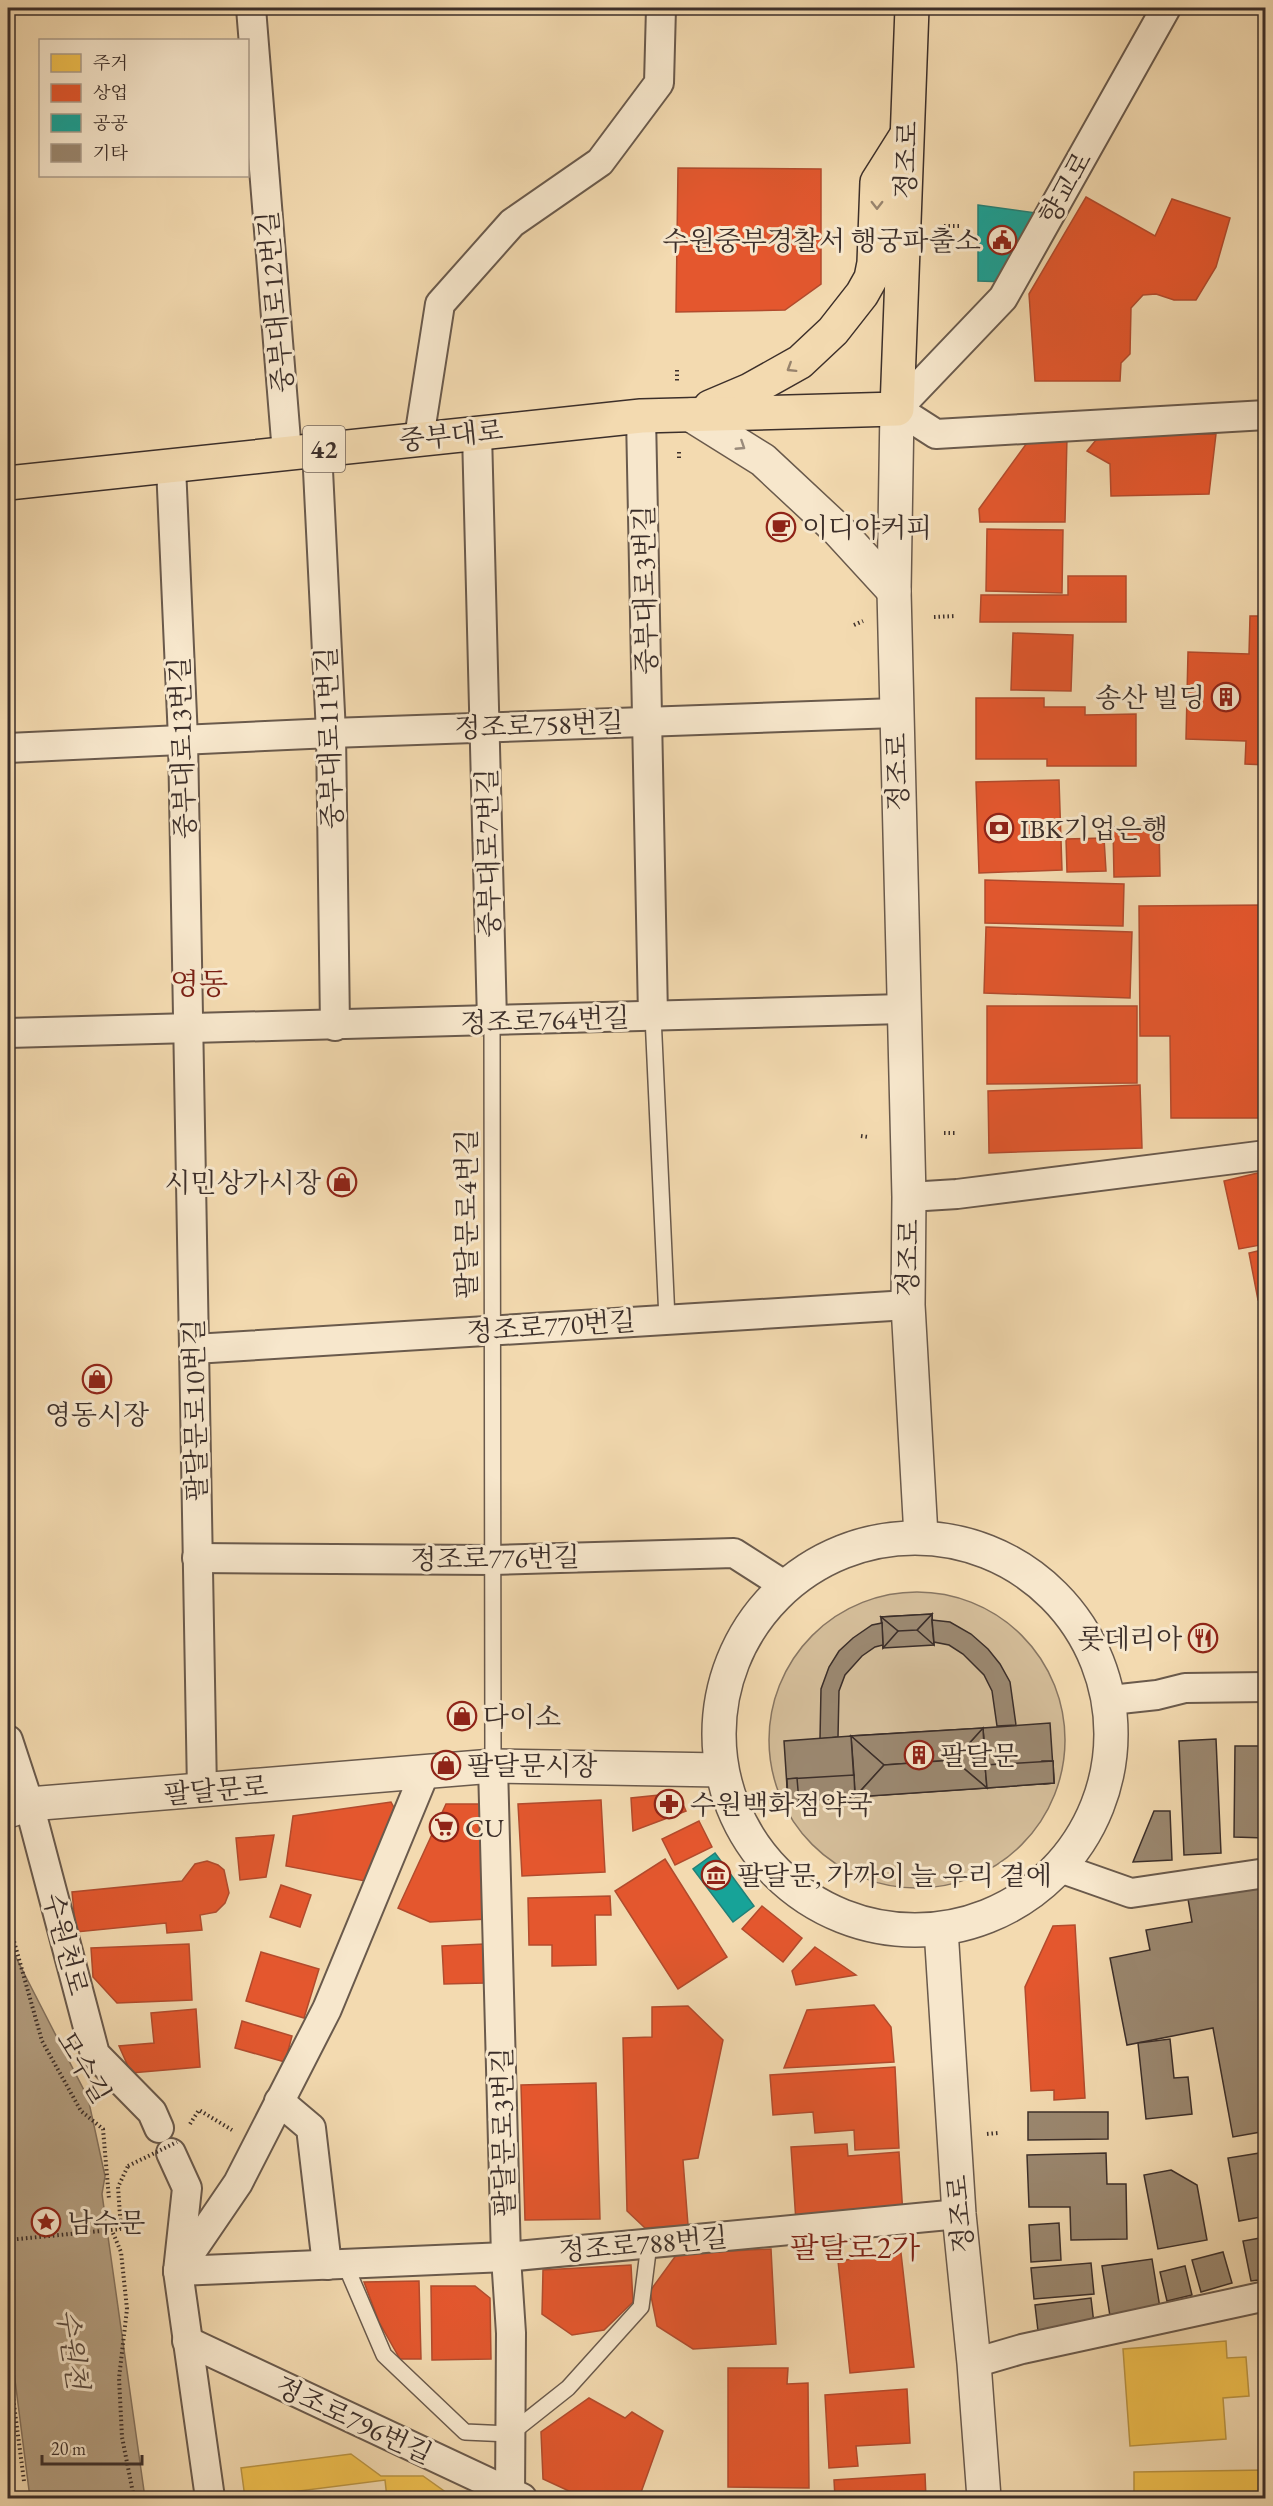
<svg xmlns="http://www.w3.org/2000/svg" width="1273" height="2506" viewBox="0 0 1273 2506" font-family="'EB Garamond','Noto Serif KR',serif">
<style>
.green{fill:#d4bd99;stroke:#887662;stroke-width:1.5}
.water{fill:#b5a082;stroke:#85735f;stroke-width:1.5}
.homes{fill:#f2c14e;stroke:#bb9543;stroke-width:1.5}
.shops{fill:#e4572e;stroke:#b24b2d;stroke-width:1.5}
.public{fill:#17a398;stroke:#228077;stroke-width:1.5}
.building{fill:#9b8870;stroke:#3c2f2a;stroke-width:1.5}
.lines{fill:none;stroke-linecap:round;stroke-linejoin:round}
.service-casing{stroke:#6a5a4c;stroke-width:18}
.minor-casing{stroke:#6a5a4c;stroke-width:32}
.tertiary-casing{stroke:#6a5a4c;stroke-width:36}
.primary-casing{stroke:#3c2f2a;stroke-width:36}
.path{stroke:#3c2f2a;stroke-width:4;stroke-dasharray:1.5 3;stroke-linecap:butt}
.service{stroke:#f7e7cc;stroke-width:15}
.minor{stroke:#f7e7cc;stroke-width:28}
.tertiary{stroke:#f7e7cc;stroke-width:33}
.primary{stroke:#f3dab0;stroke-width:33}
.path-bridge{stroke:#3c2f2a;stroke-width:4;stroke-dasharray:1.5 3;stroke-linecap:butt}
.oneway{stroke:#98846d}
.oneway2{stroke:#9a8b7b}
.labels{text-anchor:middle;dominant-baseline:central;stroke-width:6;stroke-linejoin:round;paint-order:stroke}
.shield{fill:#f7e7cc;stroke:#74665b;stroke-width:1.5}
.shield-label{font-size:26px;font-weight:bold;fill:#3c2f2a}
.street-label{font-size:27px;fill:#3c2f2a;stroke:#f7e7cc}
.poi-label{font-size:27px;fill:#3c2f2a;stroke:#f7e7cc;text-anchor:start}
.water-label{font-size:28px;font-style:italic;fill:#5a4b40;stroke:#f7e7cc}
.quarter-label{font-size:30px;fill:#7a1f14;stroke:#f7e7cc}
</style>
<rect width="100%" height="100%" fill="#f3dab0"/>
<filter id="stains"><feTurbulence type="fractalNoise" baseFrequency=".00333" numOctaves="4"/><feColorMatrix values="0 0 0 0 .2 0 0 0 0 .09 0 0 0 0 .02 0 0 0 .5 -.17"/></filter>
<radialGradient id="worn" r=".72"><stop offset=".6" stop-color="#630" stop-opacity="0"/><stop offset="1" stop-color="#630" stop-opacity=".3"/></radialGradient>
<!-- green -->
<circle class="green" cx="917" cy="1740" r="148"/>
<!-- water -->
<polygon class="water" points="8,1942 88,2098 105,2176 102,2194 145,2498 30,2498 8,2325"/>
<!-- homes -->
<g class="homes">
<polygon points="1226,2341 1227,2358 1246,2357 1249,2396 1223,2398 1226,2439 1130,2446 1123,2349"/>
<polygon points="351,2454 381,2476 423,2476 454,2498 387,2498 385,2480 245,2498 241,2468"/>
<polygon points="1266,2470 1266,2498 1134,2498 1134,2472"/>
</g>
<!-- shops -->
<g class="shops">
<polygon points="678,168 821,169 821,284 785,310 676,312"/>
<polygon points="1086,197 1155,236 1172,199 1230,218 1216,267 1196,300 1174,300 1156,294 1143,295 1131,308 1130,354 1121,363 1120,381 1035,381 1029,294"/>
<polygon points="8,348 14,413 8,413"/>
<polygon points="1216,434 1209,494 1111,496 1110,464 1087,451 1100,435"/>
<polygon points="1032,436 1067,437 1065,522 980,522 979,509"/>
<polygon points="987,529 1063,530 1062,593 986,591"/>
<polygon points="1068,576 1126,576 1126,622 980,622 981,595 1068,595"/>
<polygon points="1250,616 1266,616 1266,765 1245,764 1246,741 1186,739 1188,652 1249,654"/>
<polygon points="1013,633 1073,635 1071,691 1011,690"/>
<polygon points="976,698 1044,698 1044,707 1085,707 1085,715 1136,714 1136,766 1047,766 1047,759 976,759"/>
<polygon points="1059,780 1062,870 979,873 976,782"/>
<polygon points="1159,826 1160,876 1114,877 1113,827"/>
<polygon points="1104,838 1106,871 1067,872 1066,839"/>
<polygon points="985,880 1124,884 1123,926 985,923"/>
<polygon points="1266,905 1266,1118 1171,1118 1170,1036 1140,1036 1139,906"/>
<polygon points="986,927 1132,932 1130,998 984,993"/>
<polygon points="987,1006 1137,1006 1137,1083 987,1084"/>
<polygon points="1140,1085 1142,1148 989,1153 988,1091"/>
<polygon points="1266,1171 1266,1244 1239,1249 1224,1181"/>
<polygon points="1266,1249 1266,1299 1258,1300 1249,1253"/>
<polygon points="678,1793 686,1811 633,1831 631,1798"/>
<polygon points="601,1800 605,1872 522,1876 518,1804"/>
<polygon points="391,1802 397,1813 365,1881 286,1866 293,1816"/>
<polygon points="446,1804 482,1804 488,1919 430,1922 398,1908"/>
<polygon points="699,1821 712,1847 675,1865 662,1839"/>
<polygon points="274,1835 266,1877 240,1880 236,1838"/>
<polygon points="665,1859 727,1957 678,1989 615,1891"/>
<polygon points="207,1861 218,1865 224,1870 229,1893 225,1903 216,1912 200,1915 202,1930 167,1933 166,1923 76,1932 72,1892 182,1881 195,1864"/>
<polygon points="281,1885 311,1895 300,1927 270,1917"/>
<polygon points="610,1896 611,1915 595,1915 596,1965 552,1966 552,1945 529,1945 528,1898"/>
<polygon points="762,1906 802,1938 783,1962 742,1929"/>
<polygon points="1075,1925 1085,2098 1054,2100 1054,2090 1031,2091 1025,1987 1053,1926"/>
<polygon points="189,1944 192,2000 117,2003 93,1977 91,1948"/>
<polygon points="484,1944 485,1983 444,1984 442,1946"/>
<polygon points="815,1947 856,1975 796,1985 792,1971"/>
<polygon points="261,1952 319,1969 304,2018 246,2001"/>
<polygon points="874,2005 891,2027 894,2062 784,2068 807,2010"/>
<polygon points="688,2006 723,2040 698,2158 683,2160 688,2225 645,2228 627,2211 623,2038 652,2037 652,2007"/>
<polygon points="196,2009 200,2067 131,2073 119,2046 154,2043 151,2013"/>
<polygon points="242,2021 292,2036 285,2062 235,2048"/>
<polygon points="895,2067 899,2148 855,2150 854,2130 815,2133 813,2112 773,2115 770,2075"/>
<polygon points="596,2083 600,2219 525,2220 521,2085"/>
<polygon points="847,2144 848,2156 899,2152 903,2215 796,2222 791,2147"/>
<polygon points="771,2249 776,2344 693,2349 657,2326 650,2291 677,2254"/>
<polygon points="901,2253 914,2367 850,2373 838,2261"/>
<polygon points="631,2265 633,2302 604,2330 572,2335 542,2314 543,2270"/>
<polygon points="419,2281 421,2359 400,2359 379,2322 364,2282"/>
<polygon points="431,2286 475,2286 490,2298 491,2359 432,2360"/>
<polygon points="728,2368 788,2368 787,2384 808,2383 809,2488 728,2487"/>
<polygon points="907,2389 910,2443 856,2446 858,2466 829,2468 825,2395"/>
<polygon points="589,2398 625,2418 632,2412 663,2431 639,2498 584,2498 543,2479 541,2432"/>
<polygon points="925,2474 926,2498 835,2498 834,2480"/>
</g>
<!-- public -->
<g class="public">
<polygon points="978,205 1044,214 1008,282 978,281"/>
<polygon points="715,1853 754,1906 733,1922 693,1869"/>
</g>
<!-- building -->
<g class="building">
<polygon points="932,1614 934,1645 883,1648 881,1617"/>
<polygon points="932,1614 932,1620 934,1645 917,1630"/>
<polygon points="932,1614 917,1630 898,1631 881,1617"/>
<polygon points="881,1617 898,1631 883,1648 882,1623"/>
<polygon points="932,1620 950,1622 971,1634 988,1649 1000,1664 1010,1682 1016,1725 997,1726 992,1691 984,1675 963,1654 949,1645 934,1642"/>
<polygon points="882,1623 883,1645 875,1647 862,1656 845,1675 839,1691 838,1737 820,1739 821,1689 829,1667 839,1651 853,1638 872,1625"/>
<polygon points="1050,1723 1054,1783 987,1788 983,1728"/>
<polygon points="983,1728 987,1788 855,1797 851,1736"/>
<polygon points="983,1728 985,1765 987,1788 954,1760"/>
<polygon points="983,1728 954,1760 884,1765 851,1736"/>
<polygon points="851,1736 884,1765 855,1797 854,1775"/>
<polygon points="851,1736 855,1797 788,1802 784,1741"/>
<polygon points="1216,1739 1221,1853 1184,1855 1179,1741"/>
<polygon points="1235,1746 1266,1746 1265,1838 1234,1837"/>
<polygon points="954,1760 987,1788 855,1797 884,1765"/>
<polygon points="1042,1761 1053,1761 1054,1783 1044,1784"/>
<polygon points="1053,1761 1054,1783 987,1788 985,1765"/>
<polygon points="854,1775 855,1797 788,1802 787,1779"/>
<polygon points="797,1778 799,1802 788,1802 787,1779"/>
<polygon points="1154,1811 1170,1811 1172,1860 1133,1862"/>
<polygon points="1266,1884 1266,2131 1233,2137 1213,2028 1127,2045 1110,1958 1150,1950 1146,1930 1192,1922 1188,1899"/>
<polygon points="1170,2039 1174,2078 1188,2077 1192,2114 1146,2119 1138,2043"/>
<polygon points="1028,2112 1108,2112 1108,2139 1028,2140"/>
<polygon points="1266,2152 1266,2216 1239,2221 1228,2158"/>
<polygon points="1106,2153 1107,2184 1126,2184 1127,2239 1071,2240 1070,2207 1029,2207 1027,2155"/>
<polygon points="1171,2170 1197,2185 1207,2240 1158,2249 1144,2175"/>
<polygon points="1059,2223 1061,2260 1031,2262 1029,2225"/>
<polygon points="1266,2237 1266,2279 1251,2281 1243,2241"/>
<polygon points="1223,2252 1232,2283 1201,2292 1192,2260"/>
<polygon points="1152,2259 1160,2308 1110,2316 1102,2266"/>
<polygon points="1091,2263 1094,2294 1034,2299 1031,2268"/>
<polygon points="1185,2266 1192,2295 1167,2301 1160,2272"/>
<polygon points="1091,2298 1094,2324 1038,2331 1035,2305"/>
</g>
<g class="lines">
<!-- service casing -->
<g class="service-casing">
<g id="service">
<polyline points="653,1016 667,1319"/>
<polyline points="492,1021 493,1766"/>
<polyline points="345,2264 384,2355 465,2432 510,2434 568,2388 641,2307 649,2244"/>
</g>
</g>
<!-- minor casing -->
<g class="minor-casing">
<g id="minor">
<polyline points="251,8 287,453"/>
<polyline points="1166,8 1003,298 897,409 936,434 1266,415"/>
<polyline points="641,416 653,1016"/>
<polyline points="477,433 492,1021"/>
<polyline points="419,438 440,304 512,223 600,162 659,83 661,8"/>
<polyline points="317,450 331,733 335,1026"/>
<polyline points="171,466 183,739 202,1791"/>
<polyline points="8,748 331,733 896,713"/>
<polyline points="8,1033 903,1009"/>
<polyline points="909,1197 957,1194 1266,1155"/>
<polyline points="194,1349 908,1305"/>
<polyline points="197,1558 493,1560 734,1553 784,1585"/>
<polyline points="1111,1700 1157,1695 1185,1688 1266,1687"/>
<polyline points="8,1740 29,1804 95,2054 152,2112 159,2128"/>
<polyline points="493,1766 506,2257 511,2333 510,2498"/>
<polyline points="1060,1868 1131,1893 1266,1873"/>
<polyline points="279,2101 311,2128 327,2265"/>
<polyline points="171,2153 187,2188 178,2271 210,2498"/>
<polyline points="178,2271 506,2257 959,2214"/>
<polyline points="178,2271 238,2183 327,2009 425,1772"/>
<polyline points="187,2341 522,2498"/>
<polyline points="974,2363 1022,2349 1266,2296"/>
</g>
</g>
<!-- tertiary casing -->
<g class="tertiary-casing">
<g id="tertiary">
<polyline points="897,409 894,591 909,1197 908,1305 921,1536"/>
<polyline points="691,415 763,460 838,530 894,591"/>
<circle cx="915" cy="1734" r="196"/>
<polyline points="8,1811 29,1804 493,1766 720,1770"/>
<polyline points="941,1929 959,2214 974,2363 984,2498"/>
</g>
</g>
<!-- primary casing -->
<g class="primary-casing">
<g id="primary">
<polyline points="710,407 750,390 800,362 833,331 862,294 871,278 874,263 877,182 906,136"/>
<polyline points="8,483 641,416 897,409 912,8"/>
</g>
</g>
<!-- path -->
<g class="path">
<polyline points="944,226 961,226"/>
<polyline points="677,370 677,381"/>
<polyline points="679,452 679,461"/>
<polyline points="934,617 956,616"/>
<polyline points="854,625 863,621"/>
<polyline points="944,1133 957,1133"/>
<polyline points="861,1136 868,1137"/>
<polyline points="8,1920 42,2041 81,2111 103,2129 109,2199"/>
<polyline points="190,2124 199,2110 232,2130"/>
<polyline points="987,2134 998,2133"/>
<polyline points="121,2229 118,2187 128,2166"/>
<polyline points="113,2233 121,2252 127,2309 119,2378 122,2437 134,2498"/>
<polyline points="8,2359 24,2481"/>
</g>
<!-- service -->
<use href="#service" class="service"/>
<!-- minor -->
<use href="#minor" class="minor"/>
<!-- tertiary -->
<use href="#tertiary" class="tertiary"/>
<!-- primary -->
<use href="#primary" class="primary"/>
<!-- path-bridge -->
<g class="path-bridge">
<polyline points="128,2166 177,2142"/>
<polyline points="8,2240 121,2229"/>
</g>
</g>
<!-- one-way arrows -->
<defs><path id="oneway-chevron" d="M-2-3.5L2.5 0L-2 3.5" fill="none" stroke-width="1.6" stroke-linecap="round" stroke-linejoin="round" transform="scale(1.5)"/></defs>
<g class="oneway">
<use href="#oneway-chevron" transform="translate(877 205) rotate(90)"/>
<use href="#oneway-chevron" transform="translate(791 368) rotate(148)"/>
</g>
<use class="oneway2" href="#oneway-chevron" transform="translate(741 446) rotate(33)"/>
<!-- icons -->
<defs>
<g id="civic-ring" transform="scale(1.5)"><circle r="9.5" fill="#f7e7cc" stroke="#8f2418" stroke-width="1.5"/><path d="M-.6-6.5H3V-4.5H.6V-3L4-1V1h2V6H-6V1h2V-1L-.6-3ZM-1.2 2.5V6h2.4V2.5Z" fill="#8f2418"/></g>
<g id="cafe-ring" transform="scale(1.5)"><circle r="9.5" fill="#f7e7cc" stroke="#8f2418" stroke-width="1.5"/><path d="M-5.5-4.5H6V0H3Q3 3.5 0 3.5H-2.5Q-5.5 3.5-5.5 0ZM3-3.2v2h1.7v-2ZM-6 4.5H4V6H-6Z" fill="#8f2418"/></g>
<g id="building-ring" transform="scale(1.5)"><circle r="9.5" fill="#f7e7cc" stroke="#8f2418" stroke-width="1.5"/><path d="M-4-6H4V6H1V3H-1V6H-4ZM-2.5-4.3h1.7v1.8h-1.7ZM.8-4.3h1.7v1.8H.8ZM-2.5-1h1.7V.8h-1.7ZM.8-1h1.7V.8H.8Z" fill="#8f2418"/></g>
<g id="bank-ring" transform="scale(1.5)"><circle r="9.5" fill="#f7e7cc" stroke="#8f2418" stroke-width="1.5"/><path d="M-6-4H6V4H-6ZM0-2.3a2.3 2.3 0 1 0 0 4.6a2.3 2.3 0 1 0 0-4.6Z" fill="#8f2418"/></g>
<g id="shop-ring" transform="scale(1.5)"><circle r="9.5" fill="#f7e7cc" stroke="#8f2418" stroke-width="1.5"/><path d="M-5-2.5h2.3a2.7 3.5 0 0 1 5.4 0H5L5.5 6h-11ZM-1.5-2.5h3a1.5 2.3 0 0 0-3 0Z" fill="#8f2418"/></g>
<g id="restaurant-ring" transform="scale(1.5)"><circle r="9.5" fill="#f7e7cc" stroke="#8f2418" stroke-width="1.5"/><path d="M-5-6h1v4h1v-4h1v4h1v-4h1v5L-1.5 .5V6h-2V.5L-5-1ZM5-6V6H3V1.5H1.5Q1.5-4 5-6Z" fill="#8f2418"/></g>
<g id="pharmacy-ring" transform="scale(1.5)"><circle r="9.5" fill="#f7e7cc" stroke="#8f2418" stroke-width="1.5"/><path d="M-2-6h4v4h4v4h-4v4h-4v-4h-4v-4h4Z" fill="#8f2418"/></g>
<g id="supermarket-ring" transform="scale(1.5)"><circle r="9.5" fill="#f7e7cc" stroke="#8f2418" stroke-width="1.5"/><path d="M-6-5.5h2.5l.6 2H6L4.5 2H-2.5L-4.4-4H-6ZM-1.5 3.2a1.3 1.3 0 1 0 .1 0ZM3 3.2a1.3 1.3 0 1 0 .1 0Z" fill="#8f2418"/></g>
<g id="museum-ring" transform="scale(1.5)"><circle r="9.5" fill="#f7e7cc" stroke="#8f2418" stroke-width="1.5"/><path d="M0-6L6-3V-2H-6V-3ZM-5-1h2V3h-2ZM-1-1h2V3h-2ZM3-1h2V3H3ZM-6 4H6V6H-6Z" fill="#8f2418"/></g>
<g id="sight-ring" transform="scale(1.5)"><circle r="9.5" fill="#f7e7cc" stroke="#8f2418" stroke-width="1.5"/><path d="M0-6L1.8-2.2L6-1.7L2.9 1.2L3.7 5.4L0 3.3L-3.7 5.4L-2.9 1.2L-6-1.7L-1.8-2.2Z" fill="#8f2418"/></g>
</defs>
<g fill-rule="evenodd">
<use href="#civic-ring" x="1002" y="240"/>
<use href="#cafe-ring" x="781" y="527"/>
<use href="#building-ring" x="1226" y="697"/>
<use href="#bank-ring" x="999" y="828"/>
<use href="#shop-ring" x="342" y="1182"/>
<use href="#shop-ring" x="97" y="1379"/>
<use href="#restaurant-ring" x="1203" y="1638"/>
<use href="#shop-ring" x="462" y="1716"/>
<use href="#building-ring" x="919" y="1755"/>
<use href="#shop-ring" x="446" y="1765"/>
<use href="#pharmacy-ring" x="669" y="1804"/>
<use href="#supermarket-ring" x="444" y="1827"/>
<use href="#museum-ring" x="716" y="1875"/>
<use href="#sight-ring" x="46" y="2222"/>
</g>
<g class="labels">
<!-- shield labels -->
<rect class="shield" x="303" y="426" width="42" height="46" rx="4.5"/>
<g class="shield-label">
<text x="324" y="449">42</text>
</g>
<!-- street labels -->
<g class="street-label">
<text transform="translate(906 160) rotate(-88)">정조로</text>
<text transform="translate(1065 188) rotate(-61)">향교로</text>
<text transform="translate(275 302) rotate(-95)">중부대로12번길</text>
<text transform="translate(451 435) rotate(-6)">중부대로</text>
<text transform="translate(645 590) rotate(-91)">중부대로3번길</text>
<text transform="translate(539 725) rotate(-2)">정조로758번길</text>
<text transform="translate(329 738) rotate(-92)">중부대로11번길</text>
<text transform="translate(182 748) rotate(-92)">중부대로13번길</text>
<text transform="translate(897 772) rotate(-91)">정조로</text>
<text transform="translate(488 853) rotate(-91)">중부대로7번길</text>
<text transform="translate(545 1020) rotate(-2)">정조로764번길</text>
<text transform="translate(466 1214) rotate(-90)">팔달문로4번길</text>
<text transform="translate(908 1258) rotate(-89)">정조로</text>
<text transform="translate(551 1326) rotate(-4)">정조로770번길</text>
<text transform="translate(195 1410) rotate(-91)">팔달문로10번길</text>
<text transform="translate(495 1558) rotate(-1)">정조로776번길</text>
<text transform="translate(216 1790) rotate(-5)">팔달문로</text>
<text transform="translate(66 1944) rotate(75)">수원천로</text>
<text transform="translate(84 2067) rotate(59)">모수길</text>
<text transform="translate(503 2132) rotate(-91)">팔달문로3번길</text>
<text transform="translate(960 2214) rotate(-95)">정조로</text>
<text transform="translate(643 2244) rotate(-5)">정조로788번길</text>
<text transform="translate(354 2420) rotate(25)">정조로796번길</text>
</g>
<!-- poi labels -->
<g class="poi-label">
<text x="981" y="240" text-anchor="end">수원중부경찰서 행궁파출소</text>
<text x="802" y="527">이디야커피</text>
<text x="1205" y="697" text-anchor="end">송산 빌딩</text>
<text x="1020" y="828">IBK기업은행</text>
<text x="321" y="1182" text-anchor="end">시민상가시장</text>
<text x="97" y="1414" text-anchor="middle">영동시장</text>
<text x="1182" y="1638" text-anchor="end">롯데리아</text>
<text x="483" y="1716">다이소</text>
<text x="940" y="1755">팔달문</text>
<text x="467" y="1765">팔달문시장</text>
<text x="690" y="1804">수원백화점약국</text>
<text x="465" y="1827">CU</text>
<text x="737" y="1875">팔달문, 가까이 늘 우리 곁에</text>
<text x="67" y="2222">남수문</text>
</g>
<!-- water labels -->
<g class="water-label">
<text transform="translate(73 2349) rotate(82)">수원천</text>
</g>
<!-- quarter labels -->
<g class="quarter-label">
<text x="199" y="983">영동</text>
<text x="855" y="2247">팔달로2가</text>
</g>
</g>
<!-- margin -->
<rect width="1273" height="2506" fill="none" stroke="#f3dab0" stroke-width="30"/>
<rect x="9" y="9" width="1255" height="2488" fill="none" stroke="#3c2f2a" stroke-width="3"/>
<rect x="15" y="15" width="1243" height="2476" fill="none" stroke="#3c2f2a" stroke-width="1.5"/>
<!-- legend -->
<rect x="39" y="39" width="210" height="138" fill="#f7e7cc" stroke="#ac9d8b" stroke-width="1.5"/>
<rect x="51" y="54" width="30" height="18" fill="#f2c14e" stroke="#ac9d8b" stroke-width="1.5"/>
<text x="93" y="69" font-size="18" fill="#3c2f2a">주거</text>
<rect x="51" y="84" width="30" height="18" fill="#e4572e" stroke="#ac9d8b" stroke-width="1.5"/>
<text x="93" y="99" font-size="18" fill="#3c2f2a">상업</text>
<rect x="51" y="114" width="30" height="18" fill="#17a398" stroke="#ac9d8b" stroke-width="1.5"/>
<text x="93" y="129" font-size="18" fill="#3c2f2a">공공</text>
<rect x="51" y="144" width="30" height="18" fill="#9b8870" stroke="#ac9d8b" stroke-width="1.5"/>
<text x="93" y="159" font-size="18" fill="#3c2f2a">기타</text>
<!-- scale -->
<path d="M42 2455v9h100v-9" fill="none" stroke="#3c2f2a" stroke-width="3"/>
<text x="51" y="2455" font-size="18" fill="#3c2f2a" stroke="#f7e7cc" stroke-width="4.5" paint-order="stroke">20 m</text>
<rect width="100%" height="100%" filter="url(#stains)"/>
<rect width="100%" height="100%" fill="url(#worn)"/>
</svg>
